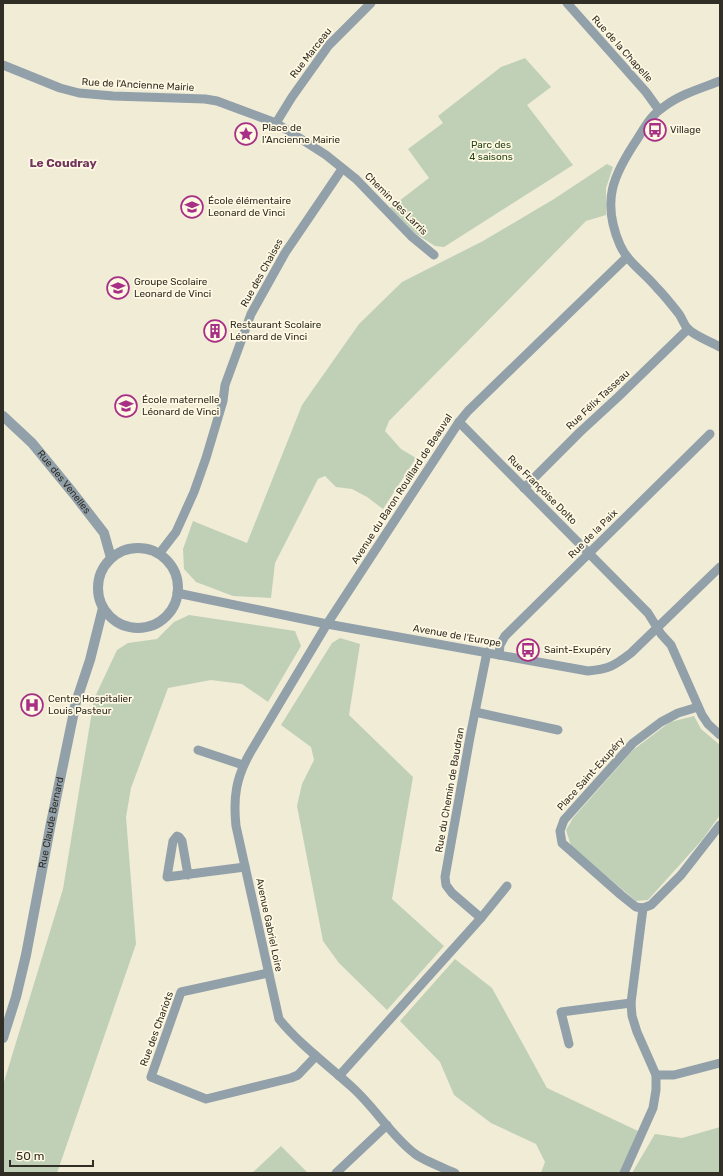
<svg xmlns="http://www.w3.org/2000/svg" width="723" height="1176" viewBox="0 0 723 1176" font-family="Rubik,sans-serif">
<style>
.green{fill:#bfd0b7}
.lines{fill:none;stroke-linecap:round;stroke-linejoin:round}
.minor{stroke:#92a0aa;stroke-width:9}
.tertiary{stroke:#92a0aa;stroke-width:10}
.labels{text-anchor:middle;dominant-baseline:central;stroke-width:3.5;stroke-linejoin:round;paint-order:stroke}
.street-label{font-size:10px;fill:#312e26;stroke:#fff9e3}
.poi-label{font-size:10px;fill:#312e26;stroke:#fff9e3;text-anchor:start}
.park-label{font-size:10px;fill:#284519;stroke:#fff9e3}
.quarter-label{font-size:12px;font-weight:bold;fill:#71355e;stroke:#fff9e3}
</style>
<rect width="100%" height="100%" fill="#f1ecd6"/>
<!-- green -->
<g class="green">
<polygon points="525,58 551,87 527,105 573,165 444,247 435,246 410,230 390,208 429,178 408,149 443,123 438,116 501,67"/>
<polygon points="607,164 613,167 606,188 606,215 586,221 389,421 385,431 401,449 416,458 383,509 367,497 352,489 336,487 325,476 318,479 275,563 271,598 233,596 196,582 184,569 183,549 193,521 247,543 302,405 359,324 402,282 483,241 554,199"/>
<polygon points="189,615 295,631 301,646 268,702 242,684 211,680 168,688 131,788 126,817 136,944 57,1173 3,1173 3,1085 63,889 94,699 117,650 128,643 157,639 174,622"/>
<polygon points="340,638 360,644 349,715 413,777 392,899 444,946 387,1010 339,963 323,941 297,806 302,784 314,760 311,747 281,725 332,643"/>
<polygon points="694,716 701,729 720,745 720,815 702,840 648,900 636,901 571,846 566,830 573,818 633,750 670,722"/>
<polygon points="455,959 492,988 547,1088 638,1131 620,1173 541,1173 545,1162 536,1144 491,1123 454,1095 440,1062 400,1021"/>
<polygon points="720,1127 720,1173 632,1173 655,1134 682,1138"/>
<polygon points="281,1146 308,1173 252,1173"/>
</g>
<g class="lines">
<!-- minor -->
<g class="minor">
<polyline points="567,3 646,92 659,110"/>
<polyline points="3,65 60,88 79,93 113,96 205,99 217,101 276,123 326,155 356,179 411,236 434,255"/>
<path d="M720,81C702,88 681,94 665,106C652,114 646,125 638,138C613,175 601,201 620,245C628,263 645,273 657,288C665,296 672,305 679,314C682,318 684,325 688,329C695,336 711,342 720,347"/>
<polyline points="276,123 292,97 329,45 371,3"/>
<polyline points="459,422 648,613 661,634 671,645 702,715 708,724 720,735"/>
<polyline points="524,488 580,432 618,397 688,329"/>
<polyline points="159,554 176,532 194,492 206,458 223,401 225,385 251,314 285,253 342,169"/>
<path d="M177,593L327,624L588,671C609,669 614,666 631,653L720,567"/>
<polyline points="499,655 500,645 505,636 710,434"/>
<polyline points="698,707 678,713 661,722 633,743 564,820 560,831 562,843 621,895 636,907 643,908 651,905 681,875 720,825"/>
<polyline points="475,712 558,730"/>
<polyline points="198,750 243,765"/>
<polyline points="188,875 182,841 179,837 177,836 173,841 167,877 245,867"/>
<polyline points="481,918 507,886"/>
<polyline points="268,973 181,992 151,1077 206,1099 291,1078 298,1075 316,1056"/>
<polyline points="569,1044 561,1012 631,1003"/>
<polyline points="656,1075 674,1075 720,1063"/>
<polyline points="339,1076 481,918 452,893 446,885 445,877 470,737 487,652"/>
<polyline points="336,1173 387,1125"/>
<path d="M455,1173C444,1168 422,1160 414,1153C392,1136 374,1107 353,1088C328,1065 300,1045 279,1019L236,826C233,797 236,778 250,753L327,624L459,422L468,411L627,257"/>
<polyline points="624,1173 653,1108 656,1090 656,1075 637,1032 632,1016 631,1003 643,908"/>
</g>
<!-- tertiary -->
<g class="tertiary">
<path id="s1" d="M3,416L32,443L73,493L104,533L111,558"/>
<circle cx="138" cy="588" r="40"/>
<path id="s2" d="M3,1038L16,997L26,955L50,828L76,702L90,660L103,608"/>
</g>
</g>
<!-- icons -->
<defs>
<g id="bus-ring" transform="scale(1.15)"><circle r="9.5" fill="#fff9e3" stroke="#a73086" stroke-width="1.5"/><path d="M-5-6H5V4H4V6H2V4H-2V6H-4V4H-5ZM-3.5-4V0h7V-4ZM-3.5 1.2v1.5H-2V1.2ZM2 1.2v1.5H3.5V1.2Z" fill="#a73086"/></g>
<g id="sight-ring" transform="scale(1.15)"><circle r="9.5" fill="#fff9e3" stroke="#a73086" stroke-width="1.5"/><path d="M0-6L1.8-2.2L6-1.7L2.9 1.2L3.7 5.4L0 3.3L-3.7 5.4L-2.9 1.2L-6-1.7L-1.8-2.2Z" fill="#a73086"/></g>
<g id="school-ring" transform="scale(1.15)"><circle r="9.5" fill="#fff9e3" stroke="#a73086" stroke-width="1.5"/><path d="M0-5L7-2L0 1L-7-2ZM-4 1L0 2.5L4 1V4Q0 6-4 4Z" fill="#a73086"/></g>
<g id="building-ring" transform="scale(1.15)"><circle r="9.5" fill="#fff9e3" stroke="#a73086" stroke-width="1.5"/><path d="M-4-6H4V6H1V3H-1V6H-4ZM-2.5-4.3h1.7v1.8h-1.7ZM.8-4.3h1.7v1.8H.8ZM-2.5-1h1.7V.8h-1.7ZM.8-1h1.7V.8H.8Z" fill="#a73086"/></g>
<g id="hospital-ring" transform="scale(1.15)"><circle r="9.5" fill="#fff9e3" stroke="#a73086" stroke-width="1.5"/><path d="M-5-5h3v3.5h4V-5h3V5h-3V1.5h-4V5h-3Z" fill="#a73086"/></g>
</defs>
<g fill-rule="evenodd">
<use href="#bus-ring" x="655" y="130"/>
<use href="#sight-ring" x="246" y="134"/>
<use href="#school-ring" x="192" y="207"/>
<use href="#school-ring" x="118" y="288"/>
<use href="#building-ring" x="215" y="331"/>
<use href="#school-ring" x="126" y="406"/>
<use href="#bus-ring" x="528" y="650"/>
<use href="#hospital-ring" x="32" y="705"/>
</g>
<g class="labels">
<!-- street labels -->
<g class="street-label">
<text transform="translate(622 49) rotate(48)">Rue de la Chapelle</text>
<text transform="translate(311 53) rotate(-52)">Rue Marceau</text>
<text transform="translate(138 85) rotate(3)">Rue de l'Ancienne Mairie</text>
<text transform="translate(396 204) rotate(45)">Chemin des Larris</text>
<text transform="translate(262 273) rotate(-61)">Rue des Chaises</text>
<text transform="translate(598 400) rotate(-43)">Rue Félix Tasseau</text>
<text stroke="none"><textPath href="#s1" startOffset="90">Rue des Venelles</textPath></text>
<text transform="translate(402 489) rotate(-57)">Avenue du Baron Rouillard de Beauval</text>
<text transform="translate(542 490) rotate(45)">Rue Françoise Dolto</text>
<text transform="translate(593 534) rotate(-45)">Rue de la Paix</text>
<text transform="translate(457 636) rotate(10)">Avenue de l'Europe</text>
<text transform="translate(591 774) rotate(-48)">Place Saint-Exupéry</text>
<text transform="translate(450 790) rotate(-80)">Rue du Chemin de Baudran</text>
<text stroke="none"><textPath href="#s2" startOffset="221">Rue Claude Bernard</textPath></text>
<text transform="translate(269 925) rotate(78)">Avenue Gabriel Loire</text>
<text transform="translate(157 1029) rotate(-70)">Rue des Chariots</text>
</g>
<!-- poi labels -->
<g class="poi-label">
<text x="262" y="128">Place de<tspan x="262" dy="12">l'Ancienne Mairie</tspan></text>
<text x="670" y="130">Village</text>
<text x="208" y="201">École élémentaire<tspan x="208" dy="12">Leonard de Vinci</tspan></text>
<text x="134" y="282">Groupe Scolaire<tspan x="134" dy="12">Leonard de Vinci</tspan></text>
<text x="230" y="325">Restaurant Scolaire<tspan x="230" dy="12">Léonard de Vinci</tspan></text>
<text x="142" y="400">École maternelle<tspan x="142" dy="12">Léonard de Vinci</tspan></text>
<text x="544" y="650">Saint-Exupéry</text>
<text x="48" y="699">Centre Hospitalier<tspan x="48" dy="12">Louis Pasteur</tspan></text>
</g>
<!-- park labels -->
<g class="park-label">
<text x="491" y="145">Parc des<tspan x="491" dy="12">4 saisons</tspan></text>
</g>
<!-- quarter labels -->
<g class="quarter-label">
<text x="63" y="163">Le Coudray</text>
</g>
</g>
<!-- border -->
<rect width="723" height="1176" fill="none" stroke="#312e26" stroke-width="8"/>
<!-- scale -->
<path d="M10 1160v6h83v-6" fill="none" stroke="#312e26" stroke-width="2"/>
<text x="16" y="1160" font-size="12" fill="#312e26" stroke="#fff9e3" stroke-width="3" paint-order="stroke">50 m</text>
</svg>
